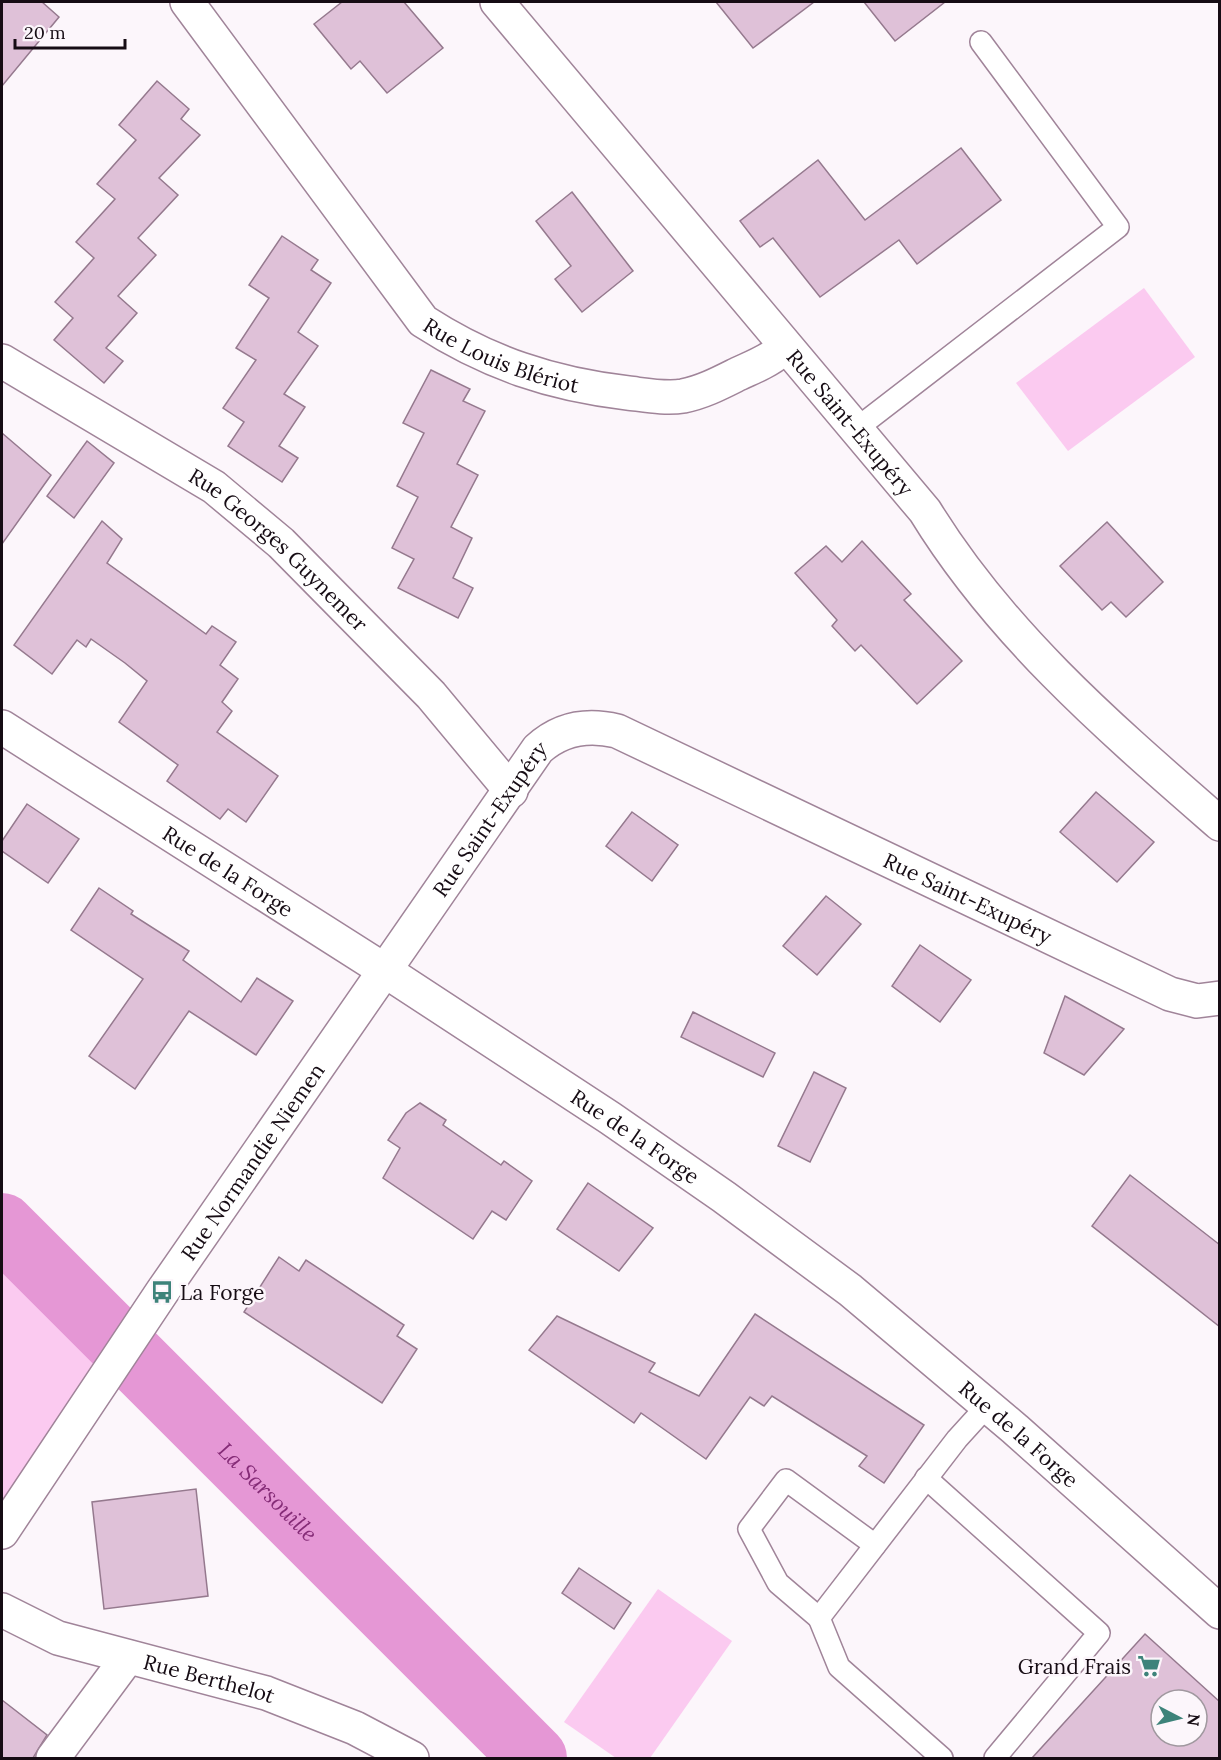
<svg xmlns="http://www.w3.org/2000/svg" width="1221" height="1760" viewBox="0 0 1221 1760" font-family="Lora,serif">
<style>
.green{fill:#fbcaf0}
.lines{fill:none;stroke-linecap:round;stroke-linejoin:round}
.river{stroke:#e597d5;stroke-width:66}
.building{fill:#dfc1d8;stroke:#95798e;stroke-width:1.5;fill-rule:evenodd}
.lane-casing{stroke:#a08499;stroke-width:24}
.street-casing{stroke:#a08499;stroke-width:36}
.secondary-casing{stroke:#a08499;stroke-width:36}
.lane{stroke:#fff;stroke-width:21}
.street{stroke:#fff;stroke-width:33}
.secondary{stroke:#fff;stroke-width:33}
.labels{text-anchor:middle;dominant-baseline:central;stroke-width:5;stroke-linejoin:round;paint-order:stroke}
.street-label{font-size:21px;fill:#160c14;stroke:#fcf6fb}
.poi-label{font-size:21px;fill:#160c14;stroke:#fcf6fb;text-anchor:start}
.water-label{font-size:22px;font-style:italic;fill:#852c77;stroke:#fcf6fb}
</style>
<rect width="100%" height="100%" fill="#fcf6fb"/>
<!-- green -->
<g class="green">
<polygon points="1144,288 1195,357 1068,451 1016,383"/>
<polygon points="2,1237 106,1376 2,1532"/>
<polygon points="658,1589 732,1641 650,1758 616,1758 564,1722"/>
</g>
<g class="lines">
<!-- river -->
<path class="river" id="s1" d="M2,1226L534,1758"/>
</g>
<!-- building -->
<g class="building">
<polygon points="2,2 42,2 59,17 2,86"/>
<polygon points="342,2 404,2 443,48 387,93 360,61 351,69 314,24"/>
<polygon points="716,2 814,2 753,48"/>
<polygon points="864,2 945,2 895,41"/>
<polygon points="157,81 189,109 181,119 200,135 159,178 178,195 138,238 156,255 118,296 137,313 106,348 123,361 104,383 54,340 73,318 55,302 94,258 76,242 115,199 97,184 136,140 119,125"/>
<polygon points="961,148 1001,200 917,264 899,240 820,297 773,238 760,247 740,221 818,160 865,220"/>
<polygon points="572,192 633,271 582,312 555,279 571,266 536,221"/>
<polygon points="282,236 318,260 311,270 331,283 298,332 318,346 284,394 305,407 279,446 298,458 282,482 228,446 244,422 223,408 256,360 236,348 269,298 249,285"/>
<polygon points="431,370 470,389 463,401 485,411 457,464 478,475 451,527 472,538 453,578 473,588 458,618 398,588 414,559 392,548 418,497 397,486 424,433 403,423"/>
<polygon points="2,433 51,475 2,544"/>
<polygon points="87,441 114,463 74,518 47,496"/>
<polygon points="102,521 122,539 107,563 206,634 212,626 236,642 220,665 238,679 222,702 232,711 217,732 278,776 246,822 228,809 220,819 167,781 178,765 119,722 147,681 125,663 91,639 86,647 77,640 52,674 14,645"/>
<polygon points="1107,522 1163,582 1126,617 1111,602 1102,610 1060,566"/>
<polygon points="862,541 911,594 904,600 962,661 917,704 861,645 855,651 832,626 837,620 795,573 826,546 842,562"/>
<polygon points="1096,792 1154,842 1117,882 1060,832"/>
<polygon points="27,804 79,839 48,883 2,851 2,841"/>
<polygon points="632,812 678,845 652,881 606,846"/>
<polygon points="99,888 133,911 131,914 189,951 183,960 241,1002 257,978 293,1001 256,1055 189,1011 135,1089 89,1056 143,979 71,930"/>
<polygon points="826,896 861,924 817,975 783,946"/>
<polygon points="920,945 971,980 940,1022 892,986"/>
<polygon points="1065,996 1124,1029 1084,1075 1044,1053"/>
<polygon points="693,1012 775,1053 763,1077 681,1037"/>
<polygon points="814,1072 846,1088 810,1162 778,1146"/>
<polygon points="420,1103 446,1120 443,1125 501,1165 504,1161 532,1181 506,1220 492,1211 473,1239 383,1178 400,1148 388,1140 406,1113"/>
<polygon points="1130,1175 1220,1245 1220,1327 1092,1226"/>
<polygon points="588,1183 653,1228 619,1271 557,1229"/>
<polygon points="279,1257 299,1271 306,1260 404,1325 397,1336 417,1349 382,1403 244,1312"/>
<polygon points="755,1314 924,1425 884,1483 859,1466 867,1456 772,1396 764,1406 750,1397 706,1459 641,1413 634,1423 529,1350 557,1316 655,1363 649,1372 699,1396"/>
<polygon points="196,1489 208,1596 104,1609 92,1502"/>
<polygon points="579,1568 631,1603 614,1629 562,1593"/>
<path d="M1145,1634L1220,1702V1758H1032ZM1161,1700H1197V1736H1161Z"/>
<polygon points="2,1700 47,1735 33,1758 2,1758"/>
</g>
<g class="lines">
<!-- lane casing -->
<g class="lane-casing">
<g id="lane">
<polyline points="856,429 1118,227 981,42"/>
<polyline points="926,1478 1099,1633 995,1758"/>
<polyline points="819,1618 778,1583 749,1529 786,1480 875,1545"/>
<polyline points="942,1758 839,1667 819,1618 957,1439 987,1406"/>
</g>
</g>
<!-- street casing -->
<g class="street-casing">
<g id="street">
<path id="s2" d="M187,2L423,321C488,363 551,384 628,393C645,395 666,399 683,396C703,392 720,383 738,374C755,366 772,360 785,346"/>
<path id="s3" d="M497,2L925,511C1001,635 1111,729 1220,824"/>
<path id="s4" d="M2,361L214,487L281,543L431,695L511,791"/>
<path id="s5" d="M2,1532L162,1292L538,749C561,728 588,724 617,731L1170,994L1197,1001L1220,998"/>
<path id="s6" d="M2,1610L58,1638L266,1693L355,1728L412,1758"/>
<polyline points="53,1758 128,1657"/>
</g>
</g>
<!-- secondary casing -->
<g class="secondary-casing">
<g id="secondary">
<path id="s7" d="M2,727L384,970L610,1118L724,1197L850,1290L1015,1429L1220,1612"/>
</g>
</g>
<!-- lane -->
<use href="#lane" class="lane"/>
<!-- street -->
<use href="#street" class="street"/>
<!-- secondary -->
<use href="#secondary" class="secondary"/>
</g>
<!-- icons -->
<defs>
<g id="bus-bare" transform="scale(1.8)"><path d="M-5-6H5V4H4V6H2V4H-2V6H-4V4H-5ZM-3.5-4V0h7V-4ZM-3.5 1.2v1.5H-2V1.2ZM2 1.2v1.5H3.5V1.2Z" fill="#3d837a" stroke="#fcf6fb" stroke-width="2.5" paint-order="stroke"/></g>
<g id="supermarket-bare" transform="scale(1.8)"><path d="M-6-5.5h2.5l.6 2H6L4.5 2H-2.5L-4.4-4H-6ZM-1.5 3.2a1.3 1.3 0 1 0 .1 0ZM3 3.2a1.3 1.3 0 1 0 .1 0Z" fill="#3d837a" stroke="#fcf6fb" stroke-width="2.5" paint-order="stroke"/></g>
</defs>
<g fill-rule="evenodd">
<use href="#bus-bare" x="162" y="1292"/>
<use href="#supermarket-bare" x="1149" y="1666"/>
</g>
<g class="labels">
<!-- street labels -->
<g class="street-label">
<text stroke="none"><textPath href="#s2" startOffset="483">Rue Louis Blériot</textPath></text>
<text stroke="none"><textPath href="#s3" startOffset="549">Rue Saint-Exupéry</textPath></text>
<text stroke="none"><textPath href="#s4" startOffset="336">Rue Georges Guynemer</textPath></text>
<text stroke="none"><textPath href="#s5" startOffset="864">Rue Saint-Exupéry</textPath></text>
<text stroke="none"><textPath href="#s7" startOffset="268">Rue de la Forge</textPath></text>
<text stroke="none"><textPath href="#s5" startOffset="1422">Rue Saint-Exupéry</textPath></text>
<text stroke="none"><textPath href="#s7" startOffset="754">Rue de la Forge</textPath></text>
<text stroke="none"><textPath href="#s5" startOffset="447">Rue Normandie Niemen</textPath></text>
<text stroke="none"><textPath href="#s7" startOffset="1240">Rue de la Forge</textPath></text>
<text stroke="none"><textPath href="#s6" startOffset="219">Rue Berthelot</textPath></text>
</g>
<!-- poi labels -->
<g class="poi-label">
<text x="180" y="1292">La Forge</text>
<text x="1131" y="1666" text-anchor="end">Grand Frais</text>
</g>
<!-- water labels -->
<g class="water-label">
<text stroke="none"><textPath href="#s1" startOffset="376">La Sarsouille</textPath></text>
</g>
</g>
<!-- border -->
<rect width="1221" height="1760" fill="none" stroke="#160c14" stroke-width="6"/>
<!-- north arrow -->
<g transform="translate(1179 1718) rotate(97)"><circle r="28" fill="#fcf6fb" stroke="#a0989f" stroke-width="1.5"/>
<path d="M0-4.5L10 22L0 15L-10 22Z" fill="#3d837a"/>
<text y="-9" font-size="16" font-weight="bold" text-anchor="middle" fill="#160c14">N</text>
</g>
<!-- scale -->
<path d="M15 39v9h110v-9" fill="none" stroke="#160c14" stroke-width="3"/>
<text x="24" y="39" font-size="18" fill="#160c14" stroke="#fcf6fb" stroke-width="4.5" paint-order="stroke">20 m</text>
</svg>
